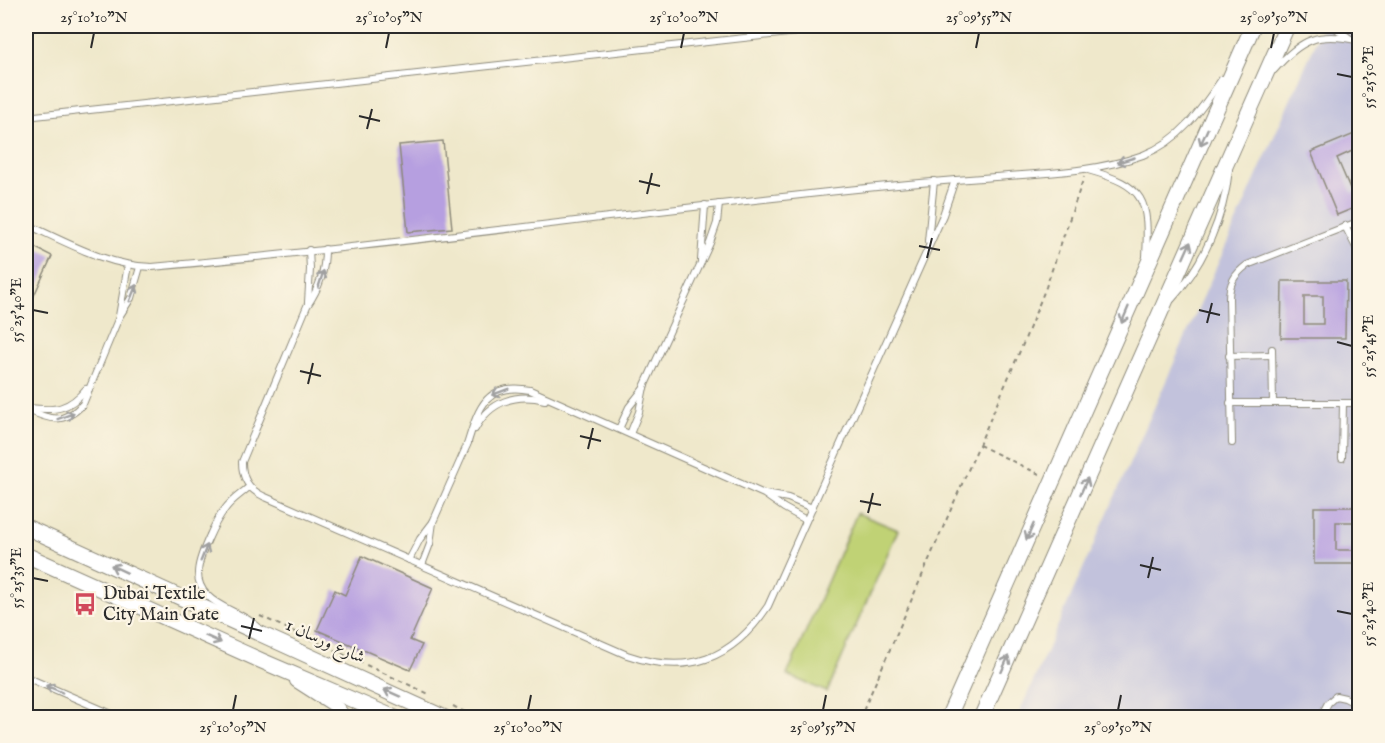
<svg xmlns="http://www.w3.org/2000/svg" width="1385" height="743" viewBox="0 0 1385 743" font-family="'IM FELL English',Amiri,serif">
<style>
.industrial{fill:#c2c2dc}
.green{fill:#c0d275;stroke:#767e50;stroke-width:1.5}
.building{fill:#b69fe0;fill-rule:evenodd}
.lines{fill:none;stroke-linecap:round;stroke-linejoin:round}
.service-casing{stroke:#8d8a7b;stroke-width:8}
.minor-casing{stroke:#8d8a7b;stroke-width:14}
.tertiary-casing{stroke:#8d8a7b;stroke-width:17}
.path{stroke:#8d8a7b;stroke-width:2;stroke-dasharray:4.5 4.5;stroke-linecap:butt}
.service{stroke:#fff;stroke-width:6}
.minor{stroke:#fff;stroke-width:12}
.tertiary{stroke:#fff;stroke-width:15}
.oneway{stroke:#a0a0a0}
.ticks{fill:none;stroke:#2b2b2b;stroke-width:2}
.labels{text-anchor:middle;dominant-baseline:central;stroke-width:4.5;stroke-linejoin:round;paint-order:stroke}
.poi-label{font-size:18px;fill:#2b2b2b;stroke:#fcf5e5;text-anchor:start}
.street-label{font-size:18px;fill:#2b2b2b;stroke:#fcf5e5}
.neatline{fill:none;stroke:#2b2b2b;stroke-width:2}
.ticks-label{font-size:15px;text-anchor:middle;fill:#2b2b2b}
</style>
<rect width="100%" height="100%" fill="#fcf5e5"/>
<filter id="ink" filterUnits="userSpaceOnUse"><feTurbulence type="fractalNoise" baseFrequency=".0167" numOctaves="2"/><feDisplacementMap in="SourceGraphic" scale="12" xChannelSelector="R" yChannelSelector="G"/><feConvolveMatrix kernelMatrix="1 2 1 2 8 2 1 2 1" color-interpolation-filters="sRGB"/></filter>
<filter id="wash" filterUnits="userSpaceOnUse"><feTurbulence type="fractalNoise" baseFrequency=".008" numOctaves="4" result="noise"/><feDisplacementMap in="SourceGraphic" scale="24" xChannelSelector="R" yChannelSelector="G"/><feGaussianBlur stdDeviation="1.35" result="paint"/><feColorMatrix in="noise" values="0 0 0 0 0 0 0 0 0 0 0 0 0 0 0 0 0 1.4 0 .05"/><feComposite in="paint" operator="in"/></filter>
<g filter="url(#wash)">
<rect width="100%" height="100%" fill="#efe8cb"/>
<!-- industrial -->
<polygon class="industrial" points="1323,26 1359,26 1359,717 1017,718"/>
<!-- green -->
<polygon class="green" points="857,513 898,530 827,692 787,675"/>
<g id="blocks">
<!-- building -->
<g class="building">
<polygon points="1359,132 1359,148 1337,158 1352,193 1359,190 1359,206 1337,215 1311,152"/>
<polygon points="443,141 452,228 408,232 399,145"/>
<polygon points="26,243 52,256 26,313"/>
<path d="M1282,281H1346L1345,338H1281ZM1304,296H1323V324H1304Z"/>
<polygon points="1314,507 1359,507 1359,522 1336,522 1336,550 1359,550 1359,564 1314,564"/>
<polygon points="362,556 433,588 410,640 422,645 410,670 317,630 335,590 345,595"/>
</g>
</g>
</g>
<g filter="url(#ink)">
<use href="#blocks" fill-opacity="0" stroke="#8d8a7b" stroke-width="1.5"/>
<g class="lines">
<!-- service casing -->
<g class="service-casing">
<g id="service">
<polyline points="1333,26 1349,38"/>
<polyline points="26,30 39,26"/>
<path d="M1274,70C1301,39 1318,31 1360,41"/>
<polyline points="26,117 852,26"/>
<path d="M1088,170C1146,186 1149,200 1146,257"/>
<path d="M26,224C66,242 107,266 152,267C378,247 603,216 828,192C884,186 939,181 995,177C1045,173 1096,172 1143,155C1180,141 1201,110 1222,79"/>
<polyline points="1345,226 1360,255"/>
<polyline points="928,241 934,181"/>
<path d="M325,249C325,271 320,287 307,306L242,462C242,478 248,489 263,496L627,655C688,676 732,660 768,606L943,215L955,180"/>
<polyline points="701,260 705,205"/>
<path d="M1172,299C1204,264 1224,217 1229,170"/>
<polyline points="308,302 310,269 309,250"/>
<polyline points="119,316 128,265"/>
<polyline points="1272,349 1273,403"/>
<polyline points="1229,356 1272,355"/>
<polyline points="1230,403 1360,403"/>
<path d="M29,408C55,411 69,410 86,389"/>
<path d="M26,409C49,420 64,425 83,404L119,317L131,298L140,267"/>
<path d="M475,429C490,401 516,393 545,400"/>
<polyline points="619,429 629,407 644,388"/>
<polyline points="630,434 639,412 644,387 710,243 717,223 719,204"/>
<path d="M1232,443L1229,299C1229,283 1235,274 1247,265L1360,221"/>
<path d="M467,445C478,410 485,381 530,390L764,494L784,508L806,520"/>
<polyline points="1342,458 1343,403"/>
<path d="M249,487C241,494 231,500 225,509C215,521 198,558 198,573C198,581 201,589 207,595C220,609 243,613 258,627"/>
<polyline points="765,494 788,498 812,508"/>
<polyline points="409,560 420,539 433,522 468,443"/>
<polyline points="422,565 430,544 433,522"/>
<polyline points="26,677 121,718"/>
<polyline points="1320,718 1328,703 1336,696 1345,698 1360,706"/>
</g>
</g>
<!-- minor casing -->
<g class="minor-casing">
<polyline id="minor" points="296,681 338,708 346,718"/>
</g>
<!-- tertiary casing -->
<g class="tertiary-casing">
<g id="tertiary">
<polyline points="26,527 445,718"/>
<polyline points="26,555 262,661 395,718"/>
<polyline points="948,718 1253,26"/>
<polyline points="981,718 1287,26"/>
</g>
</g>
<!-- path -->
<g class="path">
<polyline points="979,445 1041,475"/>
<polyline points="260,616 429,694"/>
<polyline points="453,706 476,718"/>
<polyline points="860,718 1023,344 1046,287 1084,177"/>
</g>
<!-- service -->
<use href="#service" class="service"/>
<!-- minor -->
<use href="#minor" class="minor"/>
<!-- tertiary -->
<use href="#tertiary" class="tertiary"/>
</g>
<!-- one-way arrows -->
<defs><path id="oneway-shaft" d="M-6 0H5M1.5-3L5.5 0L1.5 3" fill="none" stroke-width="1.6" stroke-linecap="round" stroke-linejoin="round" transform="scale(1.5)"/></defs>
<g class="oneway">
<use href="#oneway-shaft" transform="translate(1204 137) rotate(114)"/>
<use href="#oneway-shaft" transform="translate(1126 160) rotate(164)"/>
<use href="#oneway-shaft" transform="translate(1187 250) rotate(-66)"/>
<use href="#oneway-shaft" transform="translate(321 279) rotate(-73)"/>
<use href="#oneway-shaft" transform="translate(133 293) rotate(-68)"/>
<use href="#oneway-shaft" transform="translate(1125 315) rotate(113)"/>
<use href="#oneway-shaft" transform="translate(500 392) rotate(159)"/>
<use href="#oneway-shaft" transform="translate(66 416) rotate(-20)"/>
<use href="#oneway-shaft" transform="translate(1084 486) rotate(-66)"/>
<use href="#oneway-shaft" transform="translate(1030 532) rotate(114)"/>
<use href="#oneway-shaft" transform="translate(204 553) rotate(-68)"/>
<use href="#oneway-shaft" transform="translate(119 569) rotate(-155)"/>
<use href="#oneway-shaft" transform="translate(213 639) rotate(24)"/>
<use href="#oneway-shaft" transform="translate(1005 664) rotate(-66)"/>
<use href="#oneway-shaft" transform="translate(54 689) rotate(-157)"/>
<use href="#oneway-shaft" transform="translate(392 693) rotate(-156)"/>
</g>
</g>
<!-- ticks -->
<path class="ticks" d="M91,48L94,33M386,48L389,33M681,48L684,33M976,48L979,33M1271,48L1274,33M1337,74L1352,77M359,116L380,121M367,129L372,109M639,181L660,186M647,194L652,173M919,246L940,250M927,258L932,238M33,310L48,313M1199,310L1220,315M1207,323L1212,303M1337,342L1352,346M300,371L321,376M308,384L313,363M580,436L601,441M588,449L593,428M860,501L881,505M868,513L873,493M1140,565L1161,570M33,578L48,581M1148,578L1153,557M1337,611L1352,614M241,626L262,631M249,639L254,618M233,710L236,695M528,710L531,695M823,710L826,695M1118,710L1121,695"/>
<!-- icons -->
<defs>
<g id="bus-bare" transform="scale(1.8)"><path d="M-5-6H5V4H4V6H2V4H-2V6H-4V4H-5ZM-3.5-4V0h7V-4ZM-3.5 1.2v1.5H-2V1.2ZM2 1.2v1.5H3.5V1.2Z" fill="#d1495b" stroke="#fcf5e5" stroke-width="2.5" paint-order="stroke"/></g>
</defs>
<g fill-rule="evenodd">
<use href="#bus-bare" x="85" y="604"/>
</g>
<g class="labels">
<!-- poi labels -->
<g class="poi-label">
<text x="103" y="594">Dubai Textile<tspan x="103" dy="21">City Main Gate</tspan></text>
</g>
<!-- street labels -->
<g class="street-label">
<text transform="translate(325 642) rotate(24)">شارع ورسان 1</text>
</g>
</g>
<!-- margin -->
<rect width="1385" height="743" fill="none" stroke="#fcf5e5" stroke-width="66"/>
<rect x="33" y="33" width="1319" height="677" class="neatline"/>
<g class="ticks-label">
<text x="94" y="22">25°10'10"N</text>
<text x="389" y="22">25°10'05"N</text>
<text x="684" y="22">25°10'00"N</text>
<text x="979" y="22">25°09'55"N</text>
<text x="1274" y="22">25°09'50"N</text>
<text transform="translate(1368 77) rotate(-90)" y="5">55°25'50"E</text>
<text transform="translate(16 310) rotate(-90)" y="5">55°25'40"E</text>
<text transform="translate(1368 346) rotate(-90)" y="5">55°25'45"E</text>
<text transform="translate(16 578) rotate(-90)" y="5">55°25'35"E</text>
<text transform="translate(1368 614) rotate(-90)" y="5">55°25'40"E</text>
<text x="233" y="732">25°10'05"N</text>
<text x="528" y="732">25°10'00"N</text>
<text x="823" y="732">25°09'55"N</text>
<text x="1118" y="732">25°09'50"N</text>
</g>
</svg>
